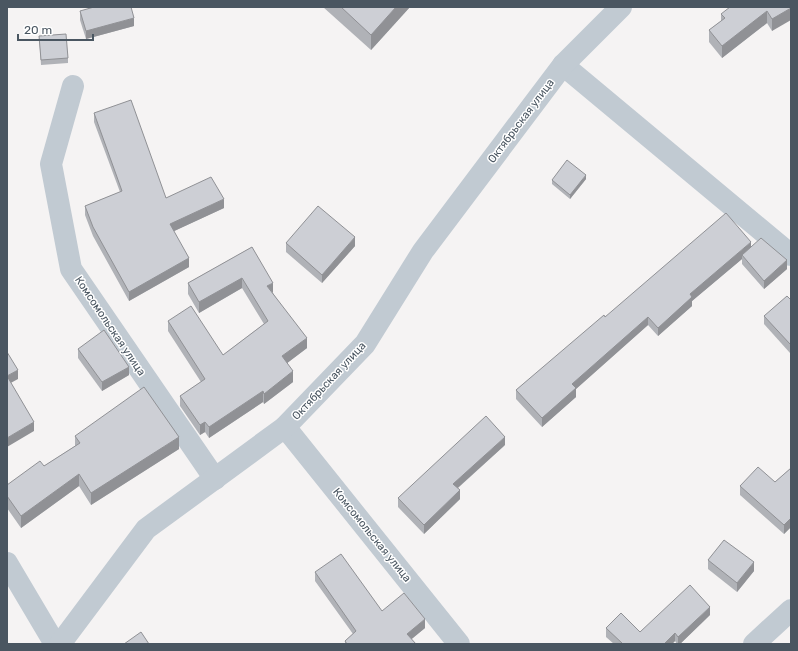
<svg xmlns="http://www.w3.org/2000/svg" width="798" height="651" viewBox="0 0 798 651" font-family="Rubik,sans-serif">
<style>
.lines{fill:none;stroke-linecap:round;stroke-linejoin:round}
.minor{stroke:#c1cad2;stroke-width:22}
.wall{fill:#b0b2b7}
.shaded-wall{fill:#909195}
.building{fill:#cdcfd5;stroke:#909195}
.labels{text-anchor:middle;dominant-baseline:central;stroke-width:3;stroke-linejoin:round;paint-order:stroke}
.street-label{font-size:11px;fill:#4a5661;stroke:#fff}
</style>
<rect width="100%" height="100%" fill="#f5f3f3"/>
<g class="lines">
<!-- minor -->
<g class="minor">
<polyline points="563,65 791,255"/>
<polyline points="73,86 51,164 71,269 215,479"/>
<polyline points="285,427 459,644"/>
<polyline points="7,563 55,644"/>
<polyline points="60,644 146,529 285,427 365,344 423,251 563,65 621,7"/>
<polyline points="754,644 791,610"/>
</g>
</g>
<!-- wall -->
<g class="wall">
<polygon points="323,7 410,7 371,50"/>
<polygon points="791,7 772,31 767,23 722,58 709,42 709,30 721,21 721,14"/>
<polygon points="80,11 134,26 86,39 80,20"/>
<polygon points="39,36 68,58 68,63 41,65"/>
<polygon points="94,113 166,198 224,208 174,231 189,267 129,301 93,236 85,215 85,206 120,192 94,122"/>
<polygon points="586,179 570,199 552,184 552,180"/>
<polygon points="286,243 355,246 322,283 286,252"/>
<polygon points="252,247 273,293 307,348 287,363 293,382 264,404 263,402 209,438 205,432 200,435 180,406 180,396 201,382 168,331 168,321 223,355 264,324 242,288 199,313 188,294 188,283"/>
<polygon points="751,247 787,269 764,289 742,264 742,259 692,301 692,306 658,336 648,325 576,389 576,397 542,427 516,399 516,390 605,317"/>
<polygon points="791,300 791,352 790,353 764,324 764,316"/>
<polygon points="78,349 129,375 102,391 78,358"/>
<polygon points="75,436 179,449 91,505 79,486 21,528 7,508 7,485 44,466 75,446"/>
<polygon points="505,445 458,488 460,499 424,534 398,507 398,498"/>
<polygon points="791,468 791,527 784,534 740,495 740,486 775,482"/>
<polygon points="708,560 754,571 737,592 708,569"/>
<polygon points="315,572 382,611 425,628 411,639 416,644 345,644 345,641 353,634 315,581"/>
<polygon points="710,615 680,644 677,644 675,641 672,644 614,644 606,637 606,628 640,632"/>
</g>
<!-- shaded-wall -->
<g class="shaded-wall">
<polygon points="396,7 410,7 371,50 371,35"/>
<polygon points="791,8 791,20 772,31 772,19"/>
<polygon points="767,11 767,23 722,58 722,46"/>
<polygon points="134,18 134,26 86,39 86,31"/>
<polygon points="586,175 586,179 570,199 570,195"/>
<polygon points="224,199 224,208 170,233 170,224"/>
<polygon points="355,237 355,246 322,283 322,275"/>
<polygon points="751,242 751,251 742,255 742,259 692,301 692,306 658,336 658,328 690,294"/>
<polygon points="189,258 189,267 129,301 129,292"/>
<polygon points="787,260 787,269 764,289 764,281"/>
<polygon points="242,278 242,288 199,313 199,302"/>
<polygon points="273,283 273,293 267,286"/>
<polygon points="648,317 648,325 576,389 576,397 542,427 542,418 572,384"/>
<polygon points="307,338 307,348 282,367 282,356"/>
<polygon points="791,343 791,352 790,353 790,344"/>
<polygon points="129,367 129,375 102,391 102,382"/>
<polygon points="18,370 18,379 7,385 7,376"/>
<polygon points="293,371 293,382 264,404 264,394"/>
<polygon points="263,391 263,402 209,438 209,427"/>
<polygon points="34,422 34,431 7,447 7,438"/>
<polygon points="205,422 205,432 200,435 200,425"/>
<polygon points="179,437 179,449 91,505 91,493"/>
<polygon points="505,437 505,445 453,492 453,484"/>
<polygon points="79,474 79,486 21,528 21,516"/>
<polygon points="460,490 460,499 424,534 424,525"/>
<polygon points="791,518 791,527 784,534 784,525"/>
<polygon points="754,562 754,571 737,592 737,583"/>
<polygon points="710,607 710,615 680,644 678,644 678,637"/>
<polygon points="425,619 425,628 407,643 407,634"/>
<polygon points="675,633 675,641 672,644 664,644"/>
</g>
<!-- building -->
<g class="building">
<polygon points="94,7 131,7 134,18 86,31 80,11"/>
<polygon points="341,7 396,7 371,35"/>
<polygon points="730,7 791,7 791,8 772,19 767,11 722,46 709,30 725,18 721,14"/>
<polygon points="66,34 68,58 41,60 39,36"/>
<polygon points="131,100 166,198 211,177 224,199 170,224 189,258 129,292 93,227 85,206 122,191 94,113"/>
<polygon points="567,160 586,175 570,195 552,180"/>
<polygon points="318,206 355,237 322,275 286,243"/>
<polygon points="726,213 751,242 690,294 692,297 658,328 648,317 572,384 576,388 542,418 516,390 604,315 605,317"/>
<polygon points="761,238 787,260 764,281 742,255"/>
<polygon points="252,247 273,283 267,286 307,338 282,356 293,371 264,394 263,391 209,427 205,422 200,425 180,396 205,379 168,321 191,306 223,355 268,321 242,278 199,302 188,283"/>
<polygon points="787,296 791,300 791,343 790,344 764,316"/>
<polygon points="104,330 129,367 102,382 78,349"/>
<polygon points="7,352 18,370 7,376"/>
<polygon points="7,376 34,422 7,438"/>
<polygon points="144,387 179,437 91,493 79,474 21,516 7,496 7,485 40,461 44,466 80,443 75,436"/>
<polygon points="486,416 505,437 453,484 460,490 424,525 398,498"/>
<polygon points="758,467 775,482 791,468 791,518 784,525 740,486"/>
<polygon points="724,540 754,562 737,583 708,560"/>
<polygon points="341,554 382,611 404,593 425,619 407,634 416,644 347,644 345,641 356,631 315,572"/>
<polygon points="690,585 710,607 678,637 675,633 664,644 623,644 606,628 621,613 640,632"/>
<polygon points="141,632 149,644 124,644"/>
</g>
<g class="labels">
<!-- street labels -->
<g class="street-label">
<text transform="translate(521 121) rotate(-53)">Октябрьская улица</text>
<text transform="translate(110 326) rotate(56)">Комсомольская улица</text>
<text transform="translate(329 381) rotate(-47)">Октябрьская улица</text>
<text transform="translate(372 535) rotate(51)">Комсомольская улица</text>
</g>
</g>
<!-- border -->
<rect width="798" height="651" fill="none" stroke="#4a5661" stroke-width="16"/>
<!-- scale -->
<path d="M18 34v6h75v-6" fill="none" stroke="#4a5661" stroke-width="2"/>
<text x="24" y="34" font-size="12" fill="#4a5661" stroke="#ffffff" stroke-width="3" paint-order="stroke">20 m</text>
</svg>
